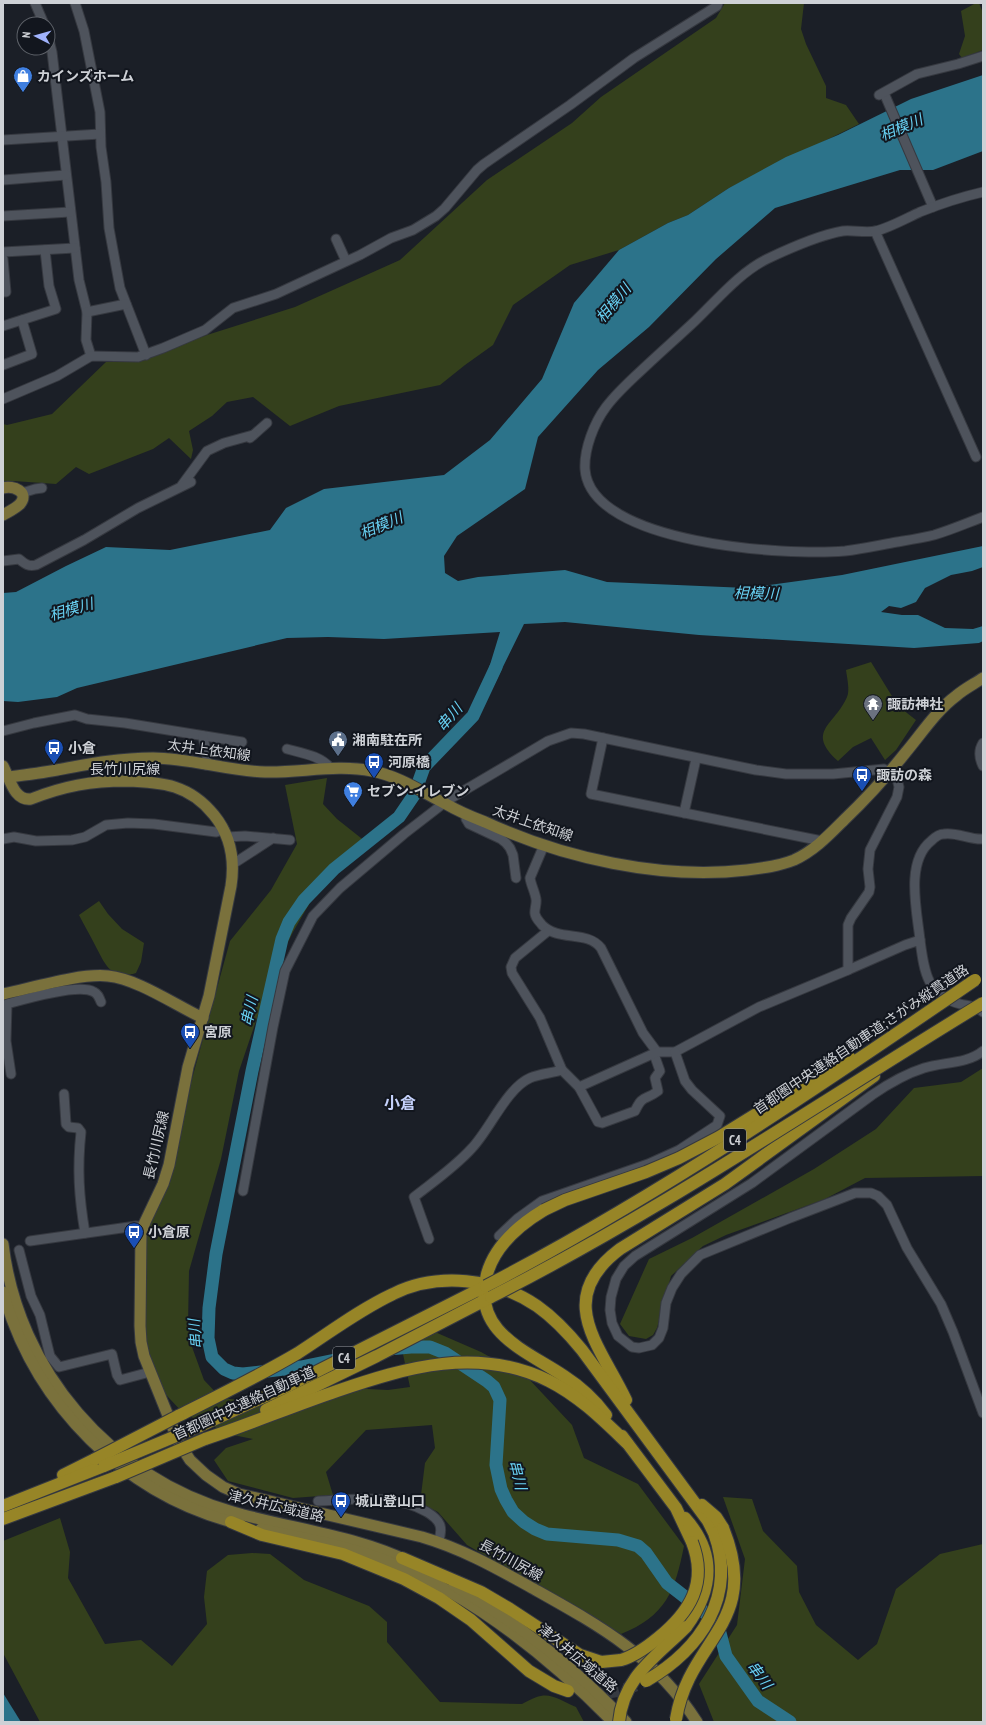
<svg xmlns="http://www.w3.org/2000/svg" width="986" height="1725" viewBox="0 0 986 1725" font-family="'PT Sans Narrow','Noto Sans JP',sans-serif">
<style>
.green{fill:#34401c}
.water{fill:#2c738a}
.lines{fill:none;stroke-linecap:round;stroke-linejoin:round}
.river{stroke:#2c738a;stroke-width:13}
.highway-tunnel{stroke:#363a41;stroke-width:12;stroke-dasharray:12 6;stroke-linecap:butt}
.minor-casing{stroke:#363940;stroke-width:11}
.major-casing{stroke:#363940;stroke-width:13}
.highway-casing{stroke:#363940;stroke-width:14}
.minor{stroke:#4e535c;stroke-width:9}
.major{stroke:#7a713c;stroke-width:11}
.highway{stroke:#978527;stroke-width:12}
.highway-bridge-casing{stroke:#363940;stroke-width:14;stroke-linecap:butt}
.highway-bridge{stroke:#978527;stroke-width:12}
.labels{text-anchor:middle;dominant-baseline:central;stroke-width:4;stroke-linejoin:round;paint-order:stroke}
.shield{fill:#12161e;stroke:#96999f;stroke-width:1}
.shield-label{font-size:13px;font-weight:bold;fill:#ced1d6}
.poi-label{font-size:14px;font-weight:bold;fill:#ced1d6;stroke:#12161e;text-anchor:start}
.street-label{font-size:14px;fill:#ced1d6;stroke:#12161e}
.water-label{font-size:15px;font-style:italic;fill:#68d1f3;stroke:#12161e}
.quarter-label{font-size:16px;font-weight:bold;fill:#c5d1fb;stroke:#12161e}
</style>
<rect width="100%" height="100%" fill="#1b1f27"/>
<!-- green -->
<g class="green">
<polygon points="725,3 804,3 801,29 806,44 826,86 826,98 846,105 859,124 729,188 688,215 668,223 619,250 570,265 513,305 493,345 465,365 440,385 339,406 290,426 253,397 227,402 212,416 189,431 193,450 191,459 169,438 153,449 89,474 76,467 56,484 14,481 3,486 3,424 7,425 52,414 106,362 133,362 207,335 295,307 400,260 487,180 572,123 601,97 716,18"/>
<polygon points="976,3 979,3 983,13 983,50 962,58 959,54 965,36 961,11"/>
<path d="M871,662L898,706L916,720L896,750L885,760L871,738L853,747L838,761C805,731 835,725 847,697C850,690 847,678 846,670Z"/>
<path d="M327,778L323,804L337,819L366,842L315,894L293,932L272,974L239,1071L221,1159L189,1271L188,1325L192,1347L204,1380L221,1398L286,1405L326,1387L388,1390L410,1387L400,1340L428,1329L481,1352L528,1378L572,1425L584,1458L638,1484L684,1546C675,1591 666,1616 621,1634L467,1545L438,1512L420,1503L425,1463L435,1448L432,1425L366,1430L326,1472L333,1495L293,1498L228,1481L214,1460L226,1448L253,1439L233,1435L184,1414L155,1383L143,1337L145,1230L169,1178L190,1086L230,941L271,890L297,844L285,785Z"/>
<path d="M99,901L108,914L122,929L144,943L141,962L136,973C111,981 105,964 95,945C90,935 84,925 79,915Z"/>
<polygon points="983,1068 983,1176 865,1178 825,1199 726,1235 703,1246 671,1276 657,1328 653,1335 646,1339 629,1336 620,1324 649,1259 692,1238 814,1169 876,1129 914,1088 961,1082"/>
<polygon points="723,1497 752,1499 763,1531 797,1566 799,1592 816,1625 858,1660 877,1644 896,1589 940,1554 983,1544 983,1722 714,1722 699,1684 737,1625 745,1559"/>
<path d="M60,1518L70,1552L68,1578L105,1644L141,1640L172,1666L207,1624L204,1597L207,1571L228,1555L252,1553L270,1554L304,1580L369,1606L387,1622V1642L440,1702L522,1704C548,1689 551,1696 576,1707L584,1722H40L3,1653V1541Z"/>
</g>
<!-- water -->
<g class="water">
<polygon points="983,75 983,151 933,170 900,170 775,208 716,259 649,327 598,370 538,437 525,489 457,536 444,556 445,573 458,581 478,577 565,570 607,582 747,588 842,575 983,546 983,567 972,571 951,575 925,588 916,602 901,608 889,606 881,612 902,615 918,615 945,628 973,629 983,626 983,641 979,643 914,648 699,635 565,622 524,624 494,685 485,681 500,632 384,639 328,637 287,638 77,688 57,697 18,702 3,701 3,593 16,592 66,566 106,547 170,550 270,530 286,508 324,489 444,475 490,440 542,379 574,303 619,250 668,223 688,215 729,188 786,157 838,135 911,99"/>
<polygon points="3,1693 21,1722 3,1722"/>
</g>
<g class="lines">
<!-- river -->
<g class="river">
<polyline points="354,1354 366,1351 411,1347 430,1347 445,1353 487,1381 494,1387 500,1400 496,1465 501,1489 506,1500 513,1512 524,1522 535,1529 547,1534 618,1540 638,1546 646,1553 667,1583 703,1611 713,1622 720,1633 726,1656 758,1701 790,1722"/>
<polyline points="335,1360 301,1367 243,1374 233,1373 224,1369 212,1357 208,1338 209,1308 216,1254 252,1071 282,939 289,922 304,900 334,869 399,817 414,795 424,767 473,716 496,667"/>
</g>
<!-- highway-tunnel -->
<path class="highway-tunnel" d="M589,1693C610,1694 627,1690 646,1681"/>
<!-- minor casing -->
<g class="minor-casing">
<g id="minor">
<polyline points="35,3 44,24"/>
<polyline points="75,3 84,31 100,112 101,147 106,182 109,228 120,288 146,355"/>
<polyline points="48,36 52,52 79,280 87,312 86,340 91,356"/>
<polyline points="884,93 933,207"/>
<polyline points="879,95 917,74 958,64 983,56"/>
<polyline points="3,140 100,134"/>
<polyline points="3,180 66,175"/>
<path d="M983,192C961,197 940,204 920,212C907,218 889,228 876,231C865,233 853,230 843,231C819,235 788,249 767,259C739,273 717,300 695,321C679,336 662,351 646,366C632,379 617,392 606,407C594,423 584,449 585,469C590,545 789,556 845,551C862,549 880,545 897,542C909,540 922,538 934,535C951,530 967,523 983,517"/>
<polyline points="3,216 70,212"/>
<polyline points="875,231 976,457"/>
<polyline points="336,239 346,261"/>
<polyline points="3,252 75,248"/>
<polyline points="3,259 6,292 3,292"/>
<polyline points="87,312 126,304"/>
<polyline points="3,326 56,309 49,286 45,250"/>
<polyline points="3,365 32,354 22,320"/>
<polyline points="3,399 57,376 91,356 138,357 163,348 205,330 233,308 276,294 360,255 391,238 413,230 436,216 445,208 477,170 484,164 570,105 634,58 717,6 718,3"/>
<polyline points="250,438 267,423"/>
<polyline points="182,485 207,451 224,443 253,435"/>
<polyline points="22,493 35,489 42,488"/>
<path d="M3,561L19,559C25,564 29,567 36,565L84,540L138,508L191,482"/>
<polyline points="3,731 34,723 75,715 87,719 125,723 242,742"/>
<polyline points="203,736 207,758 206,765"/>
<polyline points="603,738 591,794 822,841"/>
<path d="M983,743C978,751 979,758 983,766"/>
<path d="M287,749C302,753 322,756 331,769"/>
<polyline points="684,813 696,759"/>
<polyline points="466,814 466,819 469,824 501,839 506,843 510,848 513,855 516,878"/>
<polyline points="227,837 245,836 290,840"/>
<polyline points="3,839 14,837 36,841 72,840 85,837 106,825 128,823 154,824 216,832 224,829"/>
<path d="M544,845L530,878C531,885 535,892 536,899C537,904 534,910 535,914C536,919 540,922 542,925C559,942 587,930 601,948L643,1033L657,1052"/>
<polyline points="233,864 273,838"/>
<path d="M920,940C917,911 905,862 931,841C934,838 939,834 944,834C957,832 970,840 983,839"/>
<path d="M848,970L905,945L920,940C924,970 926,995 960,1004C968,1006 977,1006 983,1012"/>
<path d="M983,1051C967,1064 943,1062 924,1068C905,1074 888,1084 872,1095L752,1183L635,1256L624,1266L616,1279L611,1297L610,1310L612,1323L618,1336L632,1347L639,1348L652,1345L659,1338L663,1328L666,1303L672,1288L681,1274L700,1255L790,1218L855,1193H871L878,1196L887,1205L907,1248L941,1304L953,1332L983,1413"/>
<path d="M11,1074L6,1041L7,1004C25,999 79,983 94,992C98,994 99,997 101,1002"/>
<path d="M579,1087L598,1122L602,1123L635,1111C643,1094 645,1101 658,1091L655,1078L660,1071L654,1054"/>
<path d="M64,1094L66,1124L69,1127L78,1128L81,1132C77,1169 79,1197 85,1233"/>
<polyline points="243,1191 273,1027 285,971 313,916 340,888 404,834 448,800 548,741 571,733 584,734 756,770 786,774 833,774 884,769 897,779 899,787 897,797 870,850 868,869 870,887 869,892 851,918 848,925 848,970 759,1007 675,1052 657,1052 579,1087 562,1070 540,1018 512,973 511,967 515,958 548,931"/>
<polyline points="499,1236 517,1219 542,1201 648,1164 679,1150 717,1125 720,1116 692,1090 685,1081 675,1052"/>
<path d="M429,1239L414,1197C433,1182 455,1167 472,1148C490,1129 507,1088 530,1078C539,1074 552,1073 562,1070"/>
<polyline points="30,1241 136,1226 143,1227"/>
<polyline points="19,1250 31,1296 40,1315 50,1356 59,1367 112,1354 117,1375 120,1380 150,1372"/>
<path d="M318,1501C354,1500 394,1493 427,1512C440,1520 444,1527 438,1542"/>
</g>
</g>
<!-- major casing -->
<g class="major-casing">
<g id="major">
<path d="M3,488C13,485 30,492 20,504C15,509 8,512 3,515"/>
<path d="M3,766C10,779 14,801 31,799C64,786 91,781 126,781C163,782 190,785 214,815C231,836 235,860 231,886L209,996L188,1067L169,1165L163,1184L145,1222L141,1233L140,1326L141,1342L144,1356L179,1443L190,1460L206,1475L223,1487L239,1494L422,1537C463,1549 498,1569 534,1589C600,1626 655,1656 697,1722"/>
<path d="M9,777C25,775 41,773 57,770C89,764 120,758 153,758C190,758 227,771 265,772C300,773 337,764 372,771C399,776 422,792 446,804C458,811 472,817 485,822C563,858 661,880 747,870C763,868 779,866 794,860C814,851 829,835 844,820C866,799 887,776 906,752C922,733 936,711 956,696C964,689 974,684 983,678"/>
<path d="M3,994C32,988 80,973 108,976C138,979 175,1005 203,1018"/>
<path d="M3,1244C18,1371 111,1478 233,1512C292,1529 354,1535 410,1562"/>
<path d="M3,1292C35,1405 125,1496 240,1524"/>
<path d="M261,1529C302,1538 344,1545 384,1560C471,1594 548,1656 613,1722"/>
<path d="M454,1585C517,1623 576,1668 626,1722"/>
</g>
</g>
<!-- highway casing -->
<g class="highway-casing">
<g id="highway">
<path d="M544,1210C519,1225 495,1245 487,1274C471,1332 527,1351 564,1376C581,1387 594,1399 606,1415"/>
<path d="M626,1400C600,1345 553,1299 620,1249L725,1184L874,1076"/>
<polyline points="266,1410 377,1356 491,1297"/>
<path d="M178,1416C218,1396 259,1376 298,1353C329,1333 359,1310 393,1294C437,1272 496,1278 537,1306C554,1318 569,1334 582,1350L708,1521L714,1533"/>
<polyline points="200,1426 290,1385 486,1286"/>
<polyline points="622,1436 676,1508 692,1542"/>
<path d="M205,1439C250,1424 293,1406 337,1391C407,1367 478,1346 549,1381C579,1396 603,1420 627,1443"/>
<polyline points="63,1475 95,1459"/>
<polyline points="702,1505 716,1517 723,1528"/>
<polyline points="3,1506 104,1466"/>
<path d="M685,1518C717,1554 713,1590 686,1627"/>
<polyline points="3,1519 116,1477"/>
<polyline points="231,1522 262,1535 343,1554 404,1579 439,1598 471,1620 529,1671 554,1686 568,1691"/>
<polyline points="402,1558 481,1592 510,1609 580,1655 601,1662 621,1660"/>
</g>
</g>
<!-- minor -->
<use href="#minor" class="minor"/>
<!-- major -->
<use href="#major" class="major"/>
<!-- highway -->
<use href="#highway" class="highway"/>
<!-- highway-bridge casing -->
<g class="highway-bridge-casing">
<g id="highway-bridge">
<polyline points="544,1210 565,1200 646,1172 679,1158 719,1137 849,1057"/>
<path d="M486,1286C657,1197 816,1089 975,980"/>
<path d="M491,1297C661,1211 820,1102 983,1003"/>
<polyline points="95,1459 178,1416"/>
<polyline points="104,1466 200,1426"/>
<polyline points="116,1477 205,1439"/>
<path d="M621,1660C635,1656 647,1647 658,1638C690,1612 708,1583 692,1542"/>
<path d="M646,1681C701,1649 737,1596 714,1533"/>
<path d="M676,1719C689,1638 762,1624 723,1528"/>
<path d="M619,1722C623,1677 656,1657 686,1627"/>
</g>
</g>
<!-- highway-bridge -->
<use href="#highway-bridge" class="highway-bridge"/>
</g>
<!-- icons -->
<defs>
<g id="shop-pin" transform="scale(1)"><path d="M0 17L-7.5 6A9.5 9.5 0 1 1 7.5 6Z" fill="#3f7fe0" stroke="#12161e"/><path d="M-5-2.5h2.3a2.7 3.5 0 0 1 5.4 0H5L5.5 6h-11ZM-1.5-2.5h3a1.5 2.3 0 0 0-3 0Z" fill="#fff"/></g>
<g id="temple-pin" transform="scale(1)"><path d="M0 17L-7.5 6A9.5 9.5 0 1 1 7.5 6Z" fill="#6b7280" stroke="#12161e"/><path d="M0-6L5-2H3V0L6.5 2.5H4V6H1.5V3h-3V6H-4V2.5H-6.5L-3 0V-2H-5Z" fill="#fff"/></g>
<g id="civic-pin" transform="scale(1)"><path d="M0 17L-7.5 6A9.5 9.5 0 1 1 7.5 6Z" fill="#5c6f8a" stroke="#12161e"/><path d="M-.6-6.5H3V-4.5H.6V-3L4-1V1h2V6H-6V1h2V-1L-.6-3ZM-1.2 2.5V6h2.4V2.5Z" fill="#fff"/></g>
<g id="bus-pin" transform="scale(1)"><path d="M0 17L-7.5 6A9.5 9.5 0 1 1 7.5 6Z" fill="#1a4fb4" stroke="#12161e"/><path d="M-5-6H5V4H4V6H2V4H-2V6H-4V4H-5ZM-3.5-4V0h7V-4ZM-3.5 1.2v1.5H-2V1.2ZM2 1.2v1.5H3.5V1.2Z" fill="#fff"/></g>
<g id="supermarket-pin" transform="scale(1)"><path d="M0 17L-7.5 6A9.5 9.5 0 1 1 7.5 6Z" fill="#3f7fe0" stroke="#12161e"/><path d="M-6-5.5h2.5l.6 2H6L4.5 2H-2.5L-4.4-4H-6ZM-1.5 3.2a1.3 1.3 0 1 0 .1 0ZM3 3.2a1.3 1.3 0 1 0 .1 0Z" fill="#fff"/></g>
</defs>
<g fill-rule="evenodd">
<use href="#shop-pin" x="23" y="76"/>
<use href="#temple-pin" x="873" y="704"/>
<use href="#civic-pin" x="338" y="740"/>
<use href="#bus-pin" x="54" y="748"/>
<use href="#bus-pin" x="374" y="762"/>
<use href="#bus-pin" x="862" y="775"/>
<use href="#supermarket-pin" x="353" y="791"/>
<use href="#bus-pin" x="190" y="1032"/>
<use href="#bus-pin" x="134" y="1232"/>
<use href="#bus-pin" x="341" y="1501"/>
</g>
<g class="labels">
<!-- shield labels -->
<g class="shield">
<rect x="724" y="1129" width="22" height="22" rx="3"/>
<rect x="333" y="1347" width="22" height="22" rx="3"/>
</g>
<g class="shield-label">
<text x="735" y="1140">C4</text>
<text x="344" y="1358">C4</text>
</g>
<!-- poi labels -->
<g class="poi-label">
<text x="37" y="76">カインズホーム</text>
<text x="887" y="704">諏訪神社</text>
<text x="352" y="740">湘南駐在所</text>
<text x="68" y="748">小倉</text>
<text x="388" y="762">河原橋</text>
<text x="876" y="775">諏訪の森</text>
<text x="367" y="791">セブン-イレブン</text>
<text x="204" y="1032">宮原</text>
<text x="148" y="1232">小倉原</text>
<text x="355" y="1501">城山登山口</text>
</g>
<!-- street labels -->
<g class="street-label">
<text transform="translate(209 750) rotate(8)">太井上依知線</text>
<text x="125" y="769">長竹川尻線</text>
<text transform="translate(533 823) rotate(19)">太井上依知線</text>
<text transform="translate(861 1039) rotate(-34)">首都圏中央連絡自動車道;さがみ縦貫道路</text>
<text transform="translate(156 1145) rotate(-77)">長竹川尻線</text>
<text transform="translate(244 1403) rotate(-25)">首都圏中央連絡自動車道</text>
<text transform="translate(276 1506) rotate(13)">津久井広域道路</text>
<text transform="translate(511 1560) rotate(29)">長竹川尻線</text>
<text transform="translate(578 1658) rotate(40)">津久井広域道路</text>
</g>
<!-- water labels -->
<g class="water-label">
<text transform="translate(901 127) rotate(-23)">相模川</text>
<text transform="translate(613 303) rotate(-50)">相模川</text>
<text transform="translate(381 525) rotate(-23)">相模川</text>
<text transform="translate(756 593) rotate(1)">相模川</text>
<text transform="translate(71 609) rotate(-16)">相模川</text>
<text transform="translate(449 717) rotate(-49)">串川</text>
<text transform="translate(249 1011) rotate(-77)">串川</text>
<text transform="translate(195 1334) rotate(-95)">串川</text>
<text transform="translate(518 1475) rotate(76)">串川</text>
<text transform="translate(760 1675) rotate(53)">串川</text>
</g>
<!-- quarter labels -->
<g class="quarter-label">
<text x="400" y="1103">小倉</text>
</g>
</g>
<!-- border -->
<rect width="986" height="1725" fill="none" stroke="#ced1d6" stroke-width="8"/>
<!-- north arrow -->
<g transform="translate(36 36) rotate(276)"><circle r="19" fill="#12161e" stroke="#5d6168"/>
<path d="M0-3L7 15L0 10L-7 15Z" fill="#a0b3fd"/>
<text y="-6" font-size="11" font-weight="bold" text-anchor="middle" fill="#ced1d6">N</text>
</g>
</svg>
